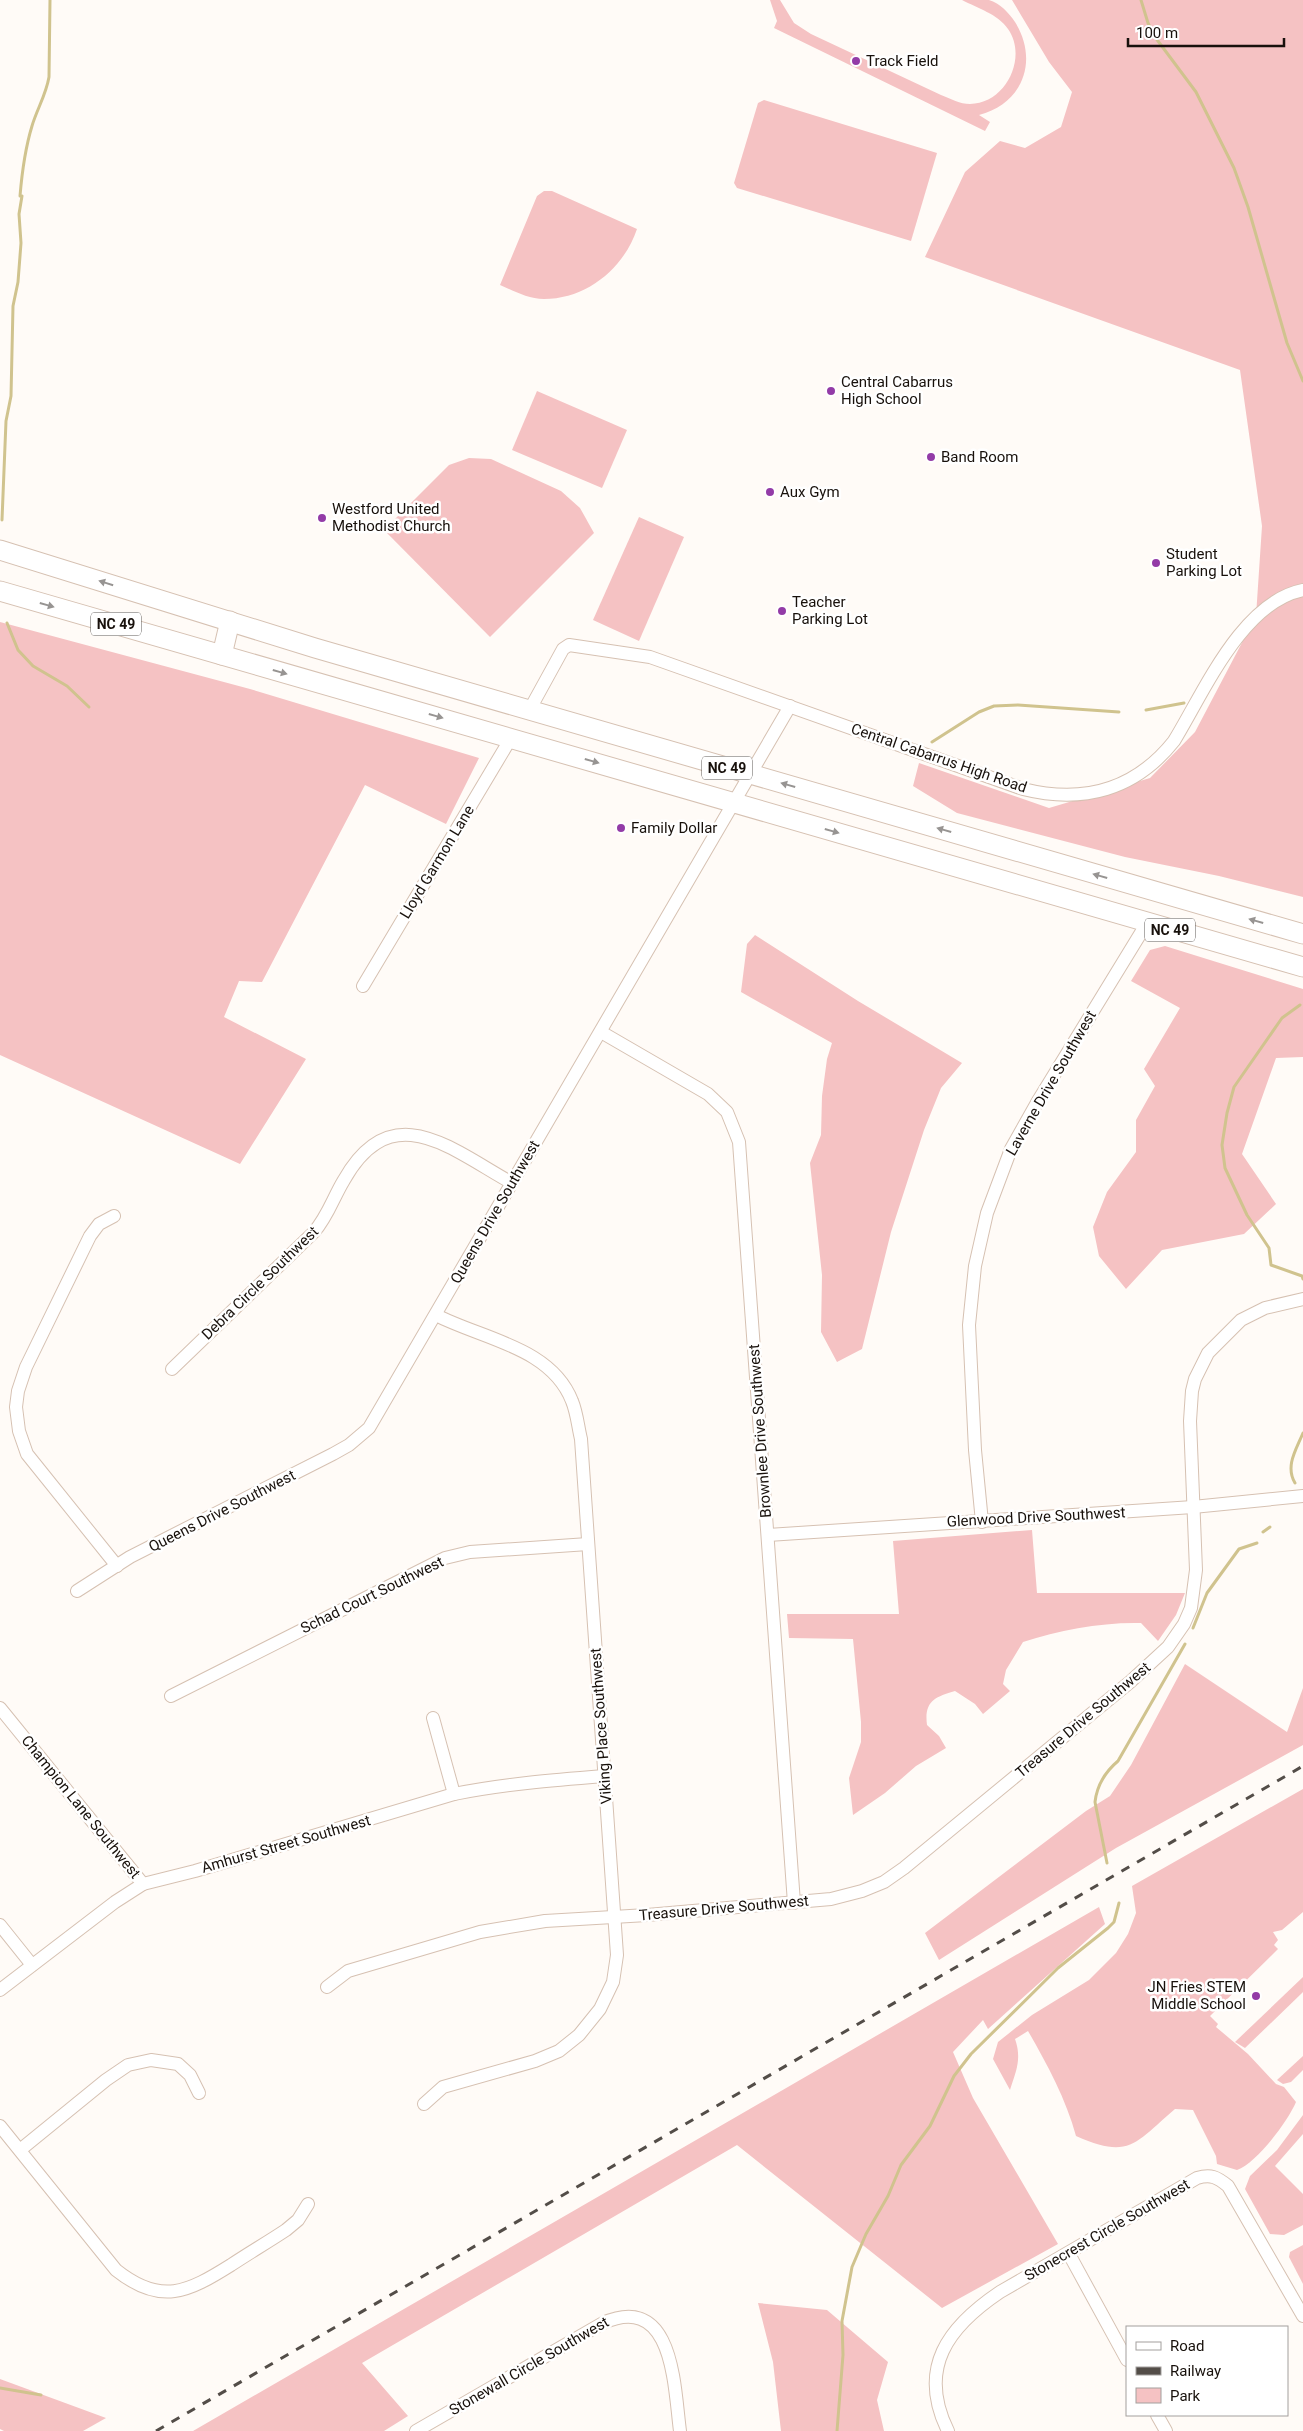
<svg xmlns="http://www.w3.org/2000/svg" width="1303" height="2431" viewBox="0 0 1303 2431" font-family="Roboto,sans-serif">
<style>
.green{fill:#f5c2c3}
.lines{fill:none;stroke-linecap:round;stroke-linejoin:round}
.stream{stroke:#d0c38e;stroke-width:3}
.minor-casing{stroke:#d6c1b2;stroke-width:14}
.highway-casing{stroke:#d6c1b2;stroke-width:21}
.minor{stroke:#fff;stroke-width:12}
.highway{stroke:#fff;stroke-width:19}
.rail{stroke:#534d48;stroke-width:3;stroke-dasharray:9 9;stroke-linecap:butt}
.oneway{fill:#979492}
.poi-dot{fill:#933ba7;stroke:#fff;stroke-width:2}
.labels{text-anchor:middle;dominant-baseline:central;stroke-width:5;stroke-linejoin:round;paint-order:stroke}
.shield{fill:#fff;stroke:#5d5855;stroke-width:1}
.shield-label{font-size:14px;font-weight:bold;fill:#18110c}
.poi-label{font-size:15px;fill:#18110c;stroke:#fff;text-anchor:start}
.street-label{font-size:15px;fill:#18110c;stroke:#fff}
</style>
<rect width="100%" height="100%" fill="#fffbf7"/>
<!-- green -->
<g class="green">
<path d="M770,0H780L794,23L811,34L941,95C951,99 960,104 970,104C1006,104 1028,57 1008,29C998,14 977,8 962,0C970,0 981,0 989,0C1000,3 1009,13 1015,22C1039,60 1023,104 979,115L990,122L985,131L774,28L777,21Z"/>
<polygon points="1012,0 1303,0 1303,897 1219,876 1125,857 957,813 913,786 919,763 1049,808 1150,778 1195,732 1256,616 1262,526 1240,370 925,257 965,172 1000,141 1025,148 1061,127 1072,92 1049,62"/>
<polygon points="764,100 937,153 911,241 737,188 734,183 758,103"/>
<path d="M544,191H552L637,229C624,268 587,299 544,299C528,299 514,291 500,285L537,196Z"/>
<polygon points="537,391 627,430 602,488 512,450"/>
<polygon points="469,458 491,459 561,491 580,508 594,533 490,637 384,530 449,465"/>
<polygon points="639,517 684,537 639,641 593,620"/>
<polygon points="0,622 250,689 479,758 446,824 365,785 262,982 239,981 224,1017 306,1059 240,1164 0,1055"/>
<polygon points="755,935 858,1001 962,1063 941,1088 924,1130 891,1232 862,1349 837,1362 821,1332 822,1275 810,1163 821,1135 822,1096 827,1059 832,1043 741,992 747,944"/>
<polygon points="1165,946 1303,989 1303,1057 1276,1058 1242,1154 1276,1204 1244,1234 1162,1250 1126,1289 1099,1256 1093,1227 1107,1192 1136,1152 1136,1120 1155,1086 1144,1069 1180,1008 1131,981 1150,950"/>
<path d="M1032,1530L1037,1593H1185L1176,1615L1158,1641L1141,1623C1102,1622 1060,1630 1023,1642L1006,1670L1003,1684L1010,1691L983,1714L975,1704L955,1691C934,1697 924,1702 927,1725L939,1736L946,1748L916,1766L885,1793L853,1815L849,1778L861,1742V1722L853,1639L789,1638L787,1614H899L893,1541Z"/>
<polygon points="1185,1664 1287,1732 1303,1688 1303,1745 1116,1848 939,1960 925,1933 1086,1811 1110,1796 1131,1765"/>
<path d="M1303,1789V1912L1282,1930L1273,1932L1278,1940L1274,1945L1278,1949L1210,2016L1218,2024L1216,2027L1248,2054L1276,2084L1284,2087L1296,2102C1288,2121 1257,2163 1237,2170L1217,2164L1216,2156L1193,2110L1175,2109C1135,2143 1130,2160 1076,2136C1066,2099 1047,2064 1028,2031L1015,2039C1022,2059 1016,2071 1010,2090L993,2059L998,2042L1032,2015L1089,1980L1116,1953L1128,1934L1136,1913L1132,1886Z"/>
<polygon points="1099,1907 1105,1924 988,2029 983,2020 953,2052 973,2098 1058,2244 942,2308 737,2145 362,2363 408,2416 384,2431 193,2431"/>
<polygon points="1303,1977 1303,1992 1301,1994 1245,2048 1235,2042"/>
<polygon points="1303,2056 1303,2070 1291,2082 1283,2084 1277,2080"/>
<polygon points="1303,2115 1303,2134 1275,2166 1303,2194 1303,2225 1284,2235 1270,2234 1245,2189 1250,2176 1277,2150"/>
<polygon points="1303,2245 1303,2284 1289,2257 1290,2252"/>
<polygon points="758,2303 827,2310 888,2362 877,2400 884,2431 781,2431 773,2362"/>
<polygon points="0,2379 106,2418 83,2431 4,2431 0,2429"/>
</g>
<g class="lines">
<!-- stream -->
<g class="stream">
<polyline points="1141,0 1148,23 1155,37 1196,92 1234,168 1248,207 1287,343 1303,381"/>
<path d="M2,520L6,421L11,396L13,306L18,282L21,243L19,214L22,196H20C22,172 25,149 32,126C37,109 46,95 49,77L50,0"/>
<polyline points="7,623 18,650 33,666 67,686 89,707"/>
<polyline points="1146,710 1184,703"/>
<polyline points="932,742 979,712 994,706 1018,705 1119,712"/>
<polyline points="1300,1005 1282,1018 1234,1087 1227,1113 1222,1145 1225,1168 1247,1215 1269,1248 1271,1265 1302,1276 1303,1279"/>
<path d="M1295,1483C1285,1466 1296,1450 1303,1433"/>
<polyline points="1263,1532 1270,1527"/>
<polyline points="1193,1628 1207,1593 1239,1549 1257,1543"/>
<path d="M1107,1863L1095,1802C1097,1785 1105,1772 1118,1761L1185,1644"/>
<polyline points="0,2388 41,2395"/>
<polyline points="837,2431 843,2355 842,2321 852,2267 866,2234 888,2196 901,2165 930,2126 954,2076 971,2054 1058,1968 1108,1928 1114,1922 1119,1903"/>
</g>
<!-- minor casing -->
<g class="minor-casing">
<g id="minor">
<path d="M530,709L563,649L569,645L650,657L1023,789C1083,804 1135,790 1174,741C1204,692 1242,602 1303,590"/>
<polyline points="363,986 511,738"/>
<polyline points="601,1032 708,1094 727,1112 739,1142 794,1903"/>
<polyline points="114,1216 99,1224 90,1236 26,1367 18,1391 16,1407 19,1431 27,1454 117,1566"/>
<path d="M172,1369L314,1232C328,1216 333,1198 344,1180C392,1095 452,1150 512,1183"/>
<polyline points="982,1522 975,1450 969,1325 975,1266 987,1213 1011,1149 1038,1101 1147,923"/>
<polyline points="768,1535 1193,1507 1303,1496"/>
<polyline points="77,1591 130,1557 333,1454 349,1445 369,1428 790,706"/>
<polyline points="171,1696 445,1558 470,1552 588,1544"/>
<polyline points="0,1708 143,1884"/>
<polyline points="433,1718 454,1794"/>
<polyline points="0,1925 32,1965"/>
<polyline points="327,1987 348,1971 480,1932 545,1921 647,1915 831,1899 862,1891 884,1882 904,1868 1130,1682 1168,1647 1184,1624 1191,1608 1196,1570 1190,1421 1192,1391 1195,1379 1208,1353 1241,1320 1265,1308 1303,1299"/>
<path d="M0,1990L115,1902L143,1884L195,1871L454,1794C504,1784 554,1780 604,1776"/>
<path d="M424,2104L443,2087L535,2061L559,2051L579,2035L600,2009L613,1982L617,1955L581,1439C578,1427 577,1413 572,1401C551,1347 482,1339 436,1315"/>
<path d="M0,2126L116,2270C161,2306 188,2292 231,2265C249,2253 268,2242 286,2230L298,2220L308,2204"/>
<polyline points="20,2150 106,2080 128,2065 151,2060 178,2064 190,2075 199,2093"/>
<polyline points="1069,2254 1127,2360"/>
<polyline points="1157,2415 1166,2431"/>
<path d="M416,2431L603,2323C674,2292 674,2386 680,2431"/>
<path d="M948,2431C917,2368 948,2327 1000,2292L1197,2178C1211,2174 1217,2177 1228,2186L1303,2316"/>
</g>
</g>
<!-- highway casing -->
<g class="highway-casing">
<g id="highway">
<polyline points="0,550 315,648 1303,934"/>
<polyline points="0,591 1303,967"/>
<polyline points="222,655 230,621"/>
</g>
</g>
<!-- minor -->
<use href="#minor" class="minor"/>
<!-- highway -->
<use href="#highway" class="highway"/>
<!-- rail -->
<polyline class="rail" points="156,2431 1303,1766"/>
</g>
<!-- one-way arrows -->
<defs><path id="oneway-solid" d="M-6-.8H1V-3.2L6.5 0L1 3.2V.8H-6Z" transform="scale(1.25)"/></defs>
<g class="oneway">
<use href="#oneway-solid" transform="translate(106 583) rotate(-163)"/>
<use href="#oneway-solid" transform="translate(47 605) rotate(16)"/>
<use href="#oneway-solid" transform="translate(280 672) rotate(16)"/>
<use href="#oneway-solid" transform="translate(436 716) rotate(16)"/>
<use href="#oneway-solid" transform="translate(592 761) rotate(16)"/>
<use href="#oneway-solid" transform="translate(788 785) rotate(-164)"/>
<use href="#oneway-solid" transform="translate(944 830) rotate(-164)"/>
<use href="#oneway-solid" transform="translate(832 831) rotate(16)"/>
<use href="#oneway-solid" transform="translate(1100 876) rotate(-164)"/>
<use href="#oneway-solid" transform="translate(1256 921) rotate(-164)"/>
</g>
<!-- markers -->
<g class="poi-dot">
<circle cx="856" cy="61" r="5"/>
<circle cx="831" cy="391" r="5"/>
<circle cx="931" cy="457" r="5"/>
<circle cx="770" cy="492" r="5"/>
<circle cx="322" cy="518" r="5"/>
<circle cx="1156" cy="563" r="5"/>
<circle cx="782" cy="611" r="5"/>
<circle cx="621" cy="828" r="5"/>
<circle cx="1256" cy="1996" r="5"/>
</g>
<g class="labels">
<!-- shield labels -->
<g class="shield">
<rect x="91" y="612.5" width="50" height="23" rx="4"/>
<rect x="702" y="756.5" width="50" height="23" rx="4"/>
<rect x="1145" y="918.5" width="50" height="23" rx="4"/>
</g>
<g class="shield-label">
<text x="116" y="624">NC 49</text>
<text x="727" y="768">NC 49</text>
<text x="1170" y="930">NC 49</text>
</g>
<!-- poi labels -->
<g class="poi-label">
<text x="866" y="61">Track Field</text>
<text x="841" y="382">Central Cabarrus<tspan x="841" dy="17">High School</tspan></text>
<text x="941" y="457">Band Room</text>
<text x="780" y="492">Aux Gym</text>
<text x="332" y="509">Westford United<tspan x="332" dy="17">Methodist Church</tspan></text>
<text x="1166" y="554">Student<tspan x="1166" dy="17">Parking Lot</tspan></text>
<text x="792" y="602">Teacher<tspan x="792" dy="17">Parking Lot</tspan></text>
<text x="631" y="828">Family Dollar</text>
<text x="1246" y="1987" text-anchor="end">JN Fries STEM<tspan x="1246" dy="17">Middle School</tspan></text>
</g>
<!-- street labels -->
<g class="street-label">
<text transform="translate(939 758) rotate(19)">Central Cabarrus High Road</text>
<text transform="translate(437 862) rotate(-59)">Lloyd Garmon Lane</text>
<text transform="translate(1051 1083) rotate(-60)">Laverne Drive Southwest</text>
<text transform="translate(495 1212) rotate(-60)">Queens Drive Southwest</text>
<text transform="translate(260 1283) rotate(-44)">Debra Circle Southwest</text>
<text transform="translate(760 1431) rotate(-94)">Brownlee Drive Southwest</text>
<text transform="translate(222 1511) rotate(-27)">Queens Drive Southwest</text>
<text transform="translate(1036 1517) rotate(-3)">Glenwood Drive Southwest</text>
<text transform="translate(372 1595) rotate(-26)">Schad Court Southwest</text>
<text transform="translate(1083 1720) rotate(-40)">Treasure Drive Southwest</text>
<text transform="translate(601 1726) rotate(-94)">Viking Place Southwest</text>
<text transform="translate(81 1807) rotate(51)">Champion Lane Southwest</text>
<text transform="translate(286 1844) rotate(-16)">Amhurst Street Southwest</text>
<text transform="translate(724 1908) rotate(-5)">Treasure Drive Southwest</text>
<text transform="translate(1107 2230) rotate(-30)">Stonecrest Circle Southwest</text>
<text transform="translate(529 2366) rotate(-30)">Stonewall Circle Southwest</text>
</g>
</g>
<!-- legend -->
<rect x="1126" y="2326" width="162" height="90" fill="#ffffff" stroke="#a3a09e"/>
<rect x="1136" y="2342" width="25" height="8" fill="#ffffff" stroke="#a3a09e"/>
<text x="1170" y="2351" font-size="15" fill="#18110c">Road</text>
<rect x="1136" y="2367" width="25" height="8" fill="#534d48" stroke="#a3a09e"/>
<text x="1170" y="2376" font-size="15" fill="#18110c">Railway</text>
<rect x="1136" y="2388" width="25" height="15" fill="#f5c2c3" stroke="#a3a09e"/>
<text x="1170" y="2401" font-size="15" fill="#18110c">Park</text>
<!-- scale -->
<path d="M1128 38v8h156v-8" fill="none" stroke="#18110c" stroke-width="2.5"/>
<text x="1136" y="38" font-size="15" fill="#18110c" stroke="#ffffff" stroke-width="4" paint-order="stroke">100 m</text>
</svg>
